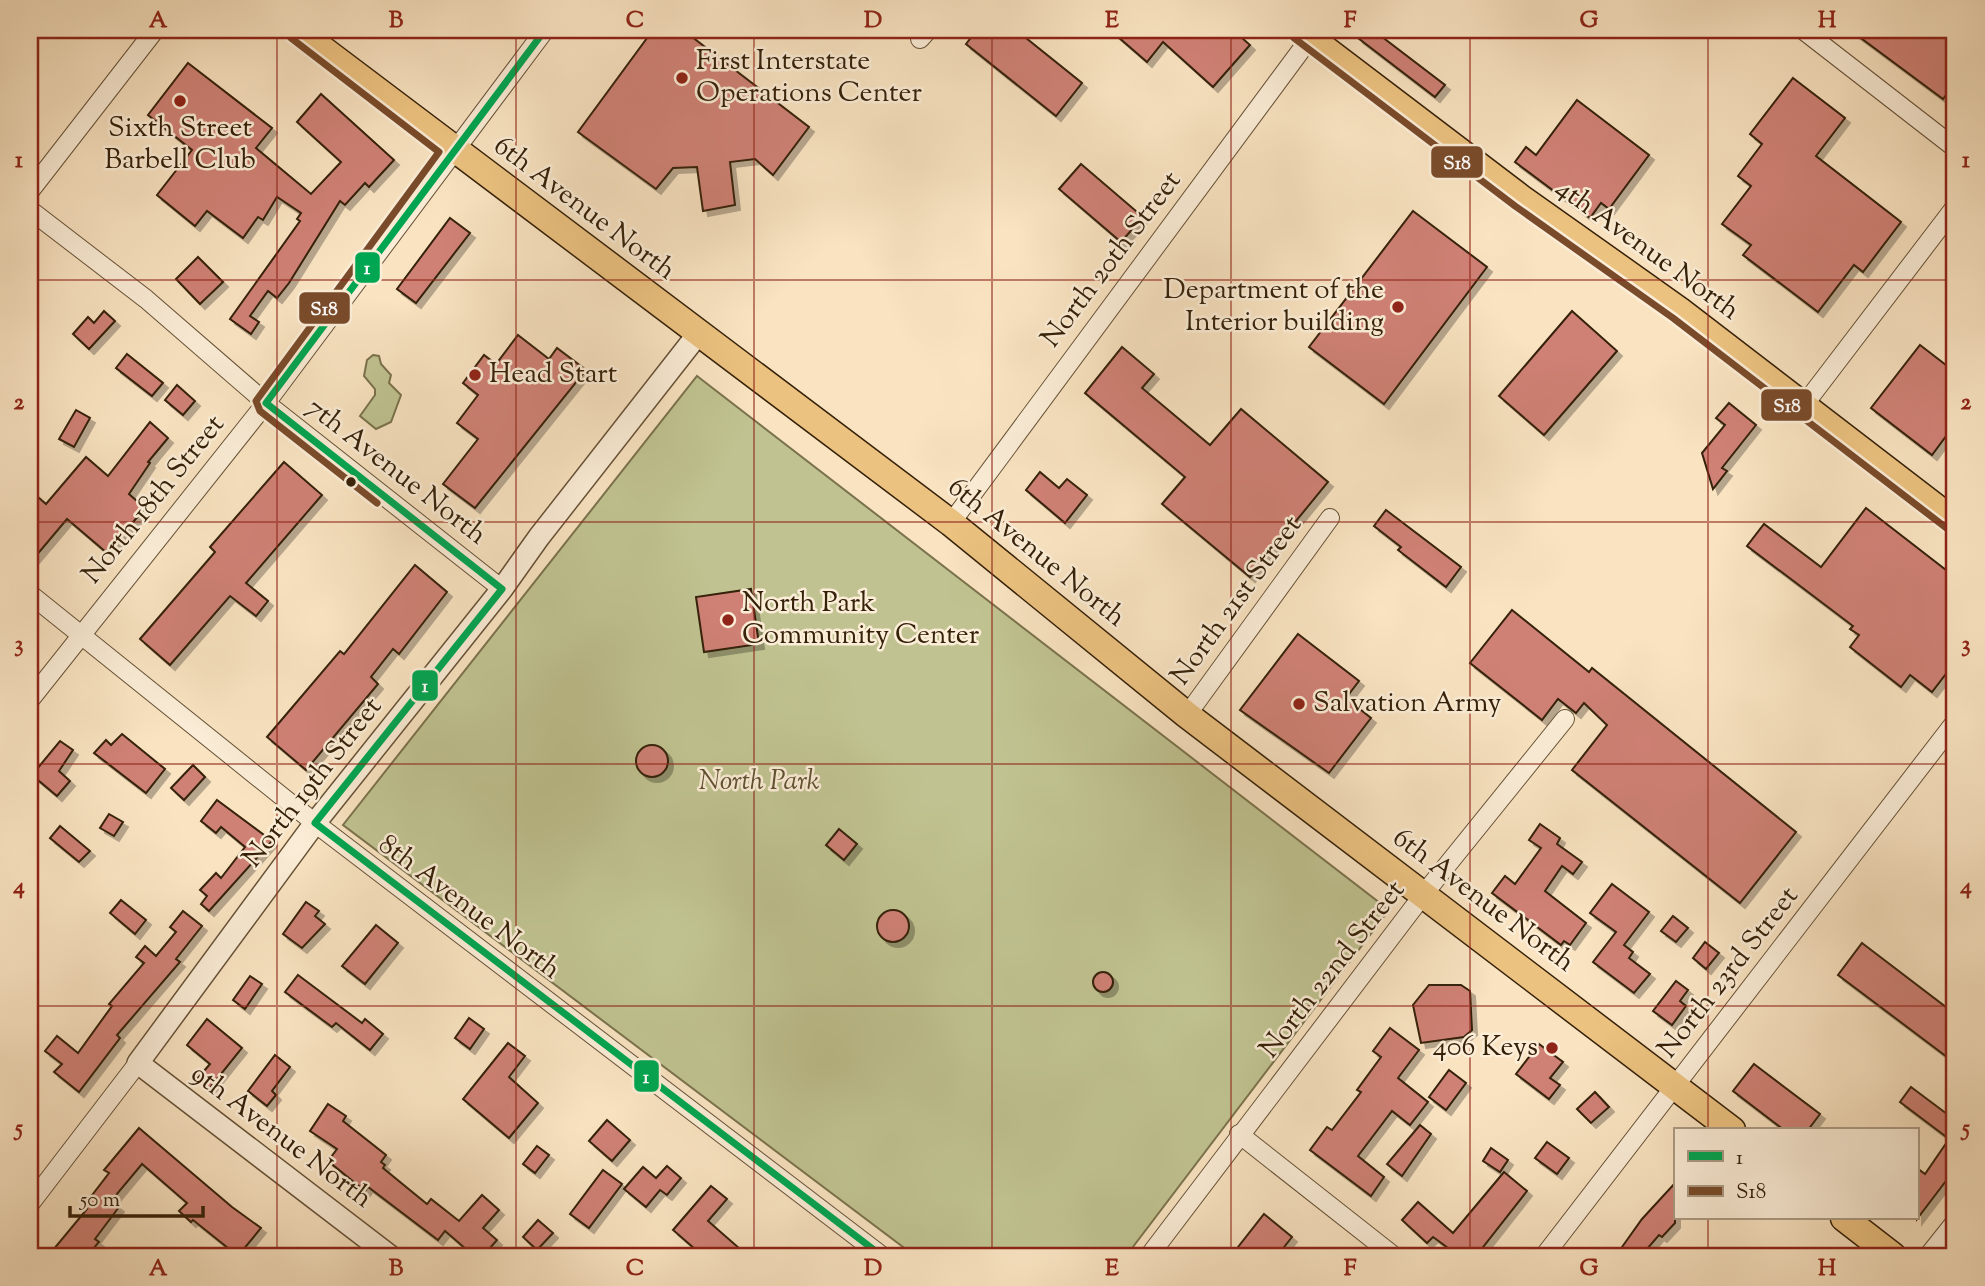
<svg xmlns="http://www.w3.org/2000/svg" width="1985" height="1286" viewBox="0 0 1985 1286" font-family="'Sorts Mill Goudy',serif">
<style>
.green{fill:#c0c391;stroke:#7a724c;stroke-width:2}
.building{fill:#cf8175;stroke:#352008;stroke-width:2;filter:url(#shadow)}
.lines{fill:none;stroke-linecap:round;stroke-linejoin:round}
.minor-casing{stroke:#665136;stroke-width:20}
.tertiary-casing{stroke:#665136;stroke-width:24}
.primary-casing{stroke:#352008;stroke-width:29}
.minor{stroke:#fbedd7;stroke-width:18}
.tertiary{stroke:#fbedd7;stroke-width:21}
.primary{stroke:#ecc280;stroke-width:26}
.bus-1-casing{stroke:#fbedd7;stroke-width:12}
.bus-2-casing{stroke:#fbedd7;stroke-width:12}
.bus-1{stroke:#00a651;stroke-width:7}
.bus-2{stroke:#7a4b2a;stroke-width:7}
.grid{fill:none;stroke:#8f2418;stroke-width:2;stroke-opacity:0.55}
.poi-dot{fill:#8f2418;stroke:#fbedd7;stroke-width:2.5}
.bus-dot{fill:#352008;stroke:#fbedd7;stroke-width:2.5}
.labels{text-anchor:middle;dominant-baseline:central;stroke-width:5;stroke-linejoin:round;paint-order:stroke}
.poi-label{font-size:28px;fill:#352008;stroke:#fbedd7;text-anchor:start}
.street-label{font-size:28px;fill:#352008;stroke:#fbedd7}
.park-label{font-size:28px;font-style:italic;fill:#5f5131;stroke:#fbedd7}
.line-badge{stroke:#fbedd7;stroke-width:2.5}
.badge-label{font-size:19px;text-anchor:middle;font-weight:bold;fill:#fff}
.neatline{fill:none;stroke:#8f2418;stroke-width:2.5}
.grid-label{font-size:23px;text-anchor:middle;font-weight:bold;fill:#8f2418}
</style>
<defs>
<filter id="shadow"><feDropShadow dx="5" dy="5" stdDeviation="0" flood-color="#0004"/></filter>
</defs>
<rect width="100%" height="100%" fill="#f9e3c1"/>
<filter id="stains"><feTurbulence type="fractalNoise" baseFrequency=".00286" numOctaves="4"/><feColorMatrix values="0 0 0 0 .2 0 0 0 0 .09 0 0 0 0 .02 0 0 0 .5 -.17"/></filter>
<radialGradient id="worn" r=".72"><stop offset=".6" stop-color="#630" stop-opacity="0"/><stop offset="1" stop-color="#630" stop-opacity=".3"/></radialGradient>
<!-- green -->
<g class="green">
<polygon points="373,355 379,356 381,364 391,375 389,383 401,395 391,422 376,429 360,416 375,395 375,389 364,376 367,360"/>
<polygon points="697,376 1389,910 1126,1256 915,1256 343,825"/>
</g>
<!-- building -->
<g class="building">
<polygon points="653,30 683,30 809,127 773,175 755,159 730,162 735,205 703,211 697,167 673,168 656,189 578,132"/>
<polygon points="977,30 1016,30 1082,83 1056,116 966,44"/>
<polygon points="1110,30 1233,30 1250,45 1213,87 1163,42 1147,62"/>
<polygon points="1364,30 1373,30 1445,85 1435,97 1358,38"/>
<polygon points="1850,30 1955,30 1955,83 1943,99"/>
<polygon points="188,63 272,128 256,148 311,194 341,162 297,122 321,94 394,160 369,187 365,183 345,205 340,201 289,283 277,298 268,291 250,316 259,322 251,334 230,319 300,221 297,219 301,213 277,197 263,220 258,217 243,238 207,211 195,226 157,195 192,150 148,115"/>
<polygon points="1793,78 1845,118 1816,156 1901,222 1863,272 1854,265 1818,312 1743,255 1751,245 1722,224 1751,186 1738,176 1762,144 1750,134"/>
<polygon points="1577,100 1649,155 1609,209 1601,203 1590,218 1515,162 1526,147 1536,155"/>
<polygon points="1081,164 1143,217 1121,242 1059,189"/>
<polygon points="1413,211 1487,267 1384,404 1309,347"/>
<polygon points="450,218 470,233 416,303 397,289"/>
<polygon points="198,257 223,282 200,304 176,279"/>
<polygon points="104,311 115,321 89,349 73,334 88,317 94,323"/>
<polygon points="1572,311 1617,351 1544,435 1499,396"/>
<polygon points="518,335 549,359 557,348 586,370 475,508 443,484 478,439 457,423 478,395 463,383 484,355 496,364"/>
<polygon points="1920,345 1955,372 1955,424 1932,455 1871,408"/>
<polygon points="1122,347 1154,374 1142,388 1210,445 1241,409 1328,482 1250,577 1162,504 1185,477 1085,393"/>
<polygon points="127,354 163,383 152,396 116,368"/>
<polygon points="177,385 195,401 183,415 165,400"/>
<polygon points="1729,403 1756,425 1722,468 1727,471 1713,489 1702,453 1725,425 1716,418"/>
<polygon points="76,410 90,418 74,447 59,439"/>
<polygon points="150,422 168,438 148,462 150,463 129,494 145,508 107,553 67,519 30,563 30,490 46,504 86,457 108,476"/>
<polygon points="284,462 322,495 246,583 268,601 256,616 230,596 170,665 140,639 215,552 210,547"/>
<polygon points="1040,472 1059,488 1067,479 1087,495 1065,523 1026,490"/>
<polygon points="1866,508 1955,577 1955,662 1932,692 1910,675 1901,687 1850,647 1859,635 1850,629 1853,626 1747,546 1764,524 1821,567"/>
<polygon points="1386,510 1461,567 1446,587 1398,550 1401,547 1374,526"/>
<polygon points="415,565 447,592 399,654 393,649 371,677 378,684 306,770 267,737 340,651 344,654"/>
<polygon points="751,589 759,644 704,652 696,597"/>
<polygon points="1512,610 1589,672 1592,668 1796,832 1740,903 1572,770 1607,725 1584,703 1576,713 1558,699 1542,720 1470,663"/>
<polygon points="1298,634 1359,681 1346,698 1371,718 1329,773 1240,710"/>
<polygon points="122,734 165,769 146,793 94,753 106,740 111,745"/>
<polygon points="60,741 73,750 59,771 70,781 57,796 32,775"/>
<circle cx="652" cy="761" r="16"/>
<polygon points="193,765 205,777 184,800 171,788"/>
<polygon points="217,800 272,841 209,911 201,904 207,896 200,890 216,873 221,878 245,847 221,827 216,833 201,821"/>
<polygon points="109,814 123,822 114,836 100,828"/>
<polygon points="1540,824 1560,838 1557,844 1582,862 1573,874 1562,866 1545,891 1586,923 1570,945 1564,941 1561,945 1492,893 1505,876 1515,884 1541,848 1529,840"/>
<polygon points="60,826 90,851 79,862 50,838"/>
<polygon points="839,829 857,844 844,860 826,845"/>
<polygon points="1612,884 1649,912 1624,945 1633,952 1629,958 1650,974 1634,993 1593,962 1616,932 1590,913"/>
<polygon points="121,900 146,920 135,934 110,913"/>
<polygon points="306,902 319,911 315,916 325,924 302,948 283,934"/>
<circle cx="893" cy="926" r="16"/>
<polygon points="183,911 202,926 176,959 180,962 117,1035 120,1038 79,1092 54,1072 62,1064 45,1051 57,1036 78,1053 112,1006 109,1004 144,963 136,957 145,946 156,956 176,932 170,927"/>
<polygon points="1673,916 1688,928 1676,942 1661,931"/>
<polygon points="376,925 398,943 365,984 342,966"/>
<polygon points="1705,942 1719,953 1706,969 1693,958"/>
<polygon points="1862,943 1946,1007 1955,995 1955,1063 1838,975"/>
<circle cx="1103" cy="982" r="10"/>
<polygon points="298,975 362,1023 365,1019 383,1034 370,1050 336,1023 332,1027 285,992"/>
<polygon points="250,976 262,984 245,1009 233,1000"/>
<polygon points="1676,981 1688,990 1680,1001 1686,1006 1672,1025 1653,1011"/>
<polygon points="1429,985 1461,985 1470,991 1472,1030 1464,1037 1421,1043 1413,1005"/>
<polygon points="469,1018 484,1029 470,1049 455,1038"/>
<polygon points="207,1019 242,1048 209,1089 197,1079 210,1064 187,1045"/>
<polygon points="1390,1028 1419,1050 1398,1078 1428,1102 1410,1125 1392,1111 1358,1156 1384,1177 1371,1196 1310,1150 1327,1127 1332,1130 1361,1092 1357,1090 1381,1057 1373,1051"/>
<polygon points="508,1043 525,1056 509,1077 538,1103 509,1138 463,1099"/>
<polygon points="1539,1044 1563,1062 1550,1078 1560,1085 1549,1099 1516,1074"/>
<polygon points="275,1055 290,1067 272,1091 276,1095 267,1106 248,1091"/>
<polygon points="1754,1064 1820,1114 1808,1130 1784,1130 1733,1091"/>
<polygon points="1449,1070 1466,1083 1446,1110 1429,1097"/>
<polygon points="1911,1087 1955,1120 1955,1169 1917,1219 1917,1168 1925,1174 1949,1139 1900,1102"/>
<polygon points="1595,1092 1609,1107 1591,1123 1577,1109"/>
<polygon points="328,1104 346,1116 343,1121 386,1155 381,1162 385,1165 383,1168 427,1204 431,1199 459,1221 482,1195 499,1210 483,1228 497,1240 483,1256 474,1256 445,1231 438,1240 368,1187 365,1191 328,1161 337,1149 310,1131"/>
<polygon points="607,1120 630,1140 612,1161 589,1141"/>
<polygon points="1420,1125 1431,1134 1402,1176 1387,1164"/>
<polygon points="139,1128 232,1207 261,1228 238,1256 193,1220 191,1222 179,1211 187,1203 142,1164 111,1201 119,1207 95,1239 99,1242 87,1256 48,1256 87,1209 83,1207 109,1173 104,1170"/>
<polygon points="1547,1142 1569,1158 1557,1174 1535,1158"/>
<polygon points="537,1146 549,1155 535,1173 523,1164"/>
<polygon points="1491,1148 1508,1160 1500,1172 1483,1161"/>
<polygon points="667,1166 681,1178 667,1195 660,1190 646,1207 624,1189 643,1167 656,1178"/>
<polygon points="603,1170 622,1184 589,1228 570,1214"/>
<polygon points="1504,1172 1527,1191 1476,1256 1459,1256 1433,1237 1427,1243 1402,1220 1418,1202 1453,1233"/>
<polygon points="1675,1183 1675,1223 1662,1237 1659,1235 1641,1256 1632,1256 1622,1247 1642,1219"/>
<polygon points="711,1186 727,1199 708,1221 748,1256 703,1256 673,1230"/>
<polygon points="1264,1214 1292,1237 1277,1256 1231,1256"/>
<polygon points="538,1220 553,1233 537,1250 523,1237"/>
</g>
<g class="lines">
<!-- minor casing -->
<g class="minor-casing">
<g id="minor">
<polyline points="1803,30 1955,148"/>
<polyline points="920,39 928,30"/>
<polyline points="30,191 155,30"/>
<polyline points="30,210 146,299 266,403 502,589"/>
<polyline points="1804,405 1955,207"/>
<polyline points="951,523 1316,30"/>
<polyline points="30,594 315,823 882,1256"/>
<polyline points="30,700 266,403 545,30"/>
<polyline points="1187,715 1330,518"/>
<polyline points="1239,1134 1394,1256"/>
<polyline points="30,1204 138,1063"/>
<polyline points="1149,1256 1423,895 1565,719"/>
<polyline points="1544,1256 1955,722"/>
<polyline points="1928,1256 1955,1222"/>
</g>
</g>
<!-- tertiary casing -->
<g class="tertiary-casing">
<polyline id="tertiary" points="390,1256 138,1063 315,823 502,589 539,537 698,334"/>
</g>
<!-- primary casing -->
<g class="primary-casing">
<g id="primary">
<polyline points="297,30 951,523 1187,715 1732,1130"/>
<polyline points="1300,30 1521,198 1679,310 1955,522"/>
<polyline points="1844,1218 1893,1256"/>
</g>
</g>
<!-- minor -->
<use href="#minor" class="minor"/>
<!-- tertiary -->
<use href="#tertiary" class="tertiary"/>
<!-- primary -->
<use href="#primary" class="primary"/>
<!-- bus-1 casing -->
<g class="bus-1-casing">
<polyline id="bus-1" points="545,30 266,403 502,589 315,823 882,1256"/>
</g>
<!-- bus-2 casing -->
<g class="bus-2-casing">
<g id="bus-2">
<polyline points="291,38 439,152 256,401 260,411 377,503"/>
<polyline points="1294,38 1515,206 1673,318 1949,530"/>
</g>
</g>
<!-- bus-1 -->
<use href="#bus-1" class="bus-1"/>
<!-- bus-2 -->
<use href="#bus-2" class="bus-2"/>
</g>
<!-- grid -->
<path class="grid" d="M277,30V1256M516,30V1256M754,30V1256M992,30V1256M1231,30V1256M1470,30V1256M1708,30V1130M30,280H1955M30,522H1955M30,764H1955M30,1006H1955M1708,1218V1256"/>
<!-- markers -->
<g class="poi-dot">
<circle cx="682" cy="78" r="7"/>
<circle cx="180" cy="101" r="7"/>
<circle cx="1398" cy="307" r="7"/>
<circle cx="475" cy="375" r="7"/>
<circle cx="728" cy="620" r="7"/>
<circle cx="1299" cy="704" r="7"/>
<circle cx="1552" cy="1048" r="7"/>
</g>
<circle class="bus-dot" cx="351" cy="482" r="6"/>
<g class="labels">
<!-- poi labels -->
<g class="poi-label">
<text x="696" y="62">First Interstate<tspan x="696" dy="32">Operations Center</tspan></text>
<text x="180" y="129" text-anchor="middle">Sixth Street<tspan x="180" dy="32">Barbell Club</tspan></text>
<text x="1384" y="291" text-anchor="end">Department of the<tspan x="1384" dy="32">Interior building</tspan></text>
<text x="489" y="375">Head Start</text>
<text x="742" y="604">North Park<tspan x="742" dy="32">Community Center</tspan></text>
<text x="1313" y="704">Salvation Army</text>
<text x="1538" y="1048" text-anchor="end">406 Keys</text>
</g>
<!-- street labels -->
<g class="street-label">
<text transform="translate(584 209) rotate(37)">6th Avenue North</text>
<text transform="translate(1647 250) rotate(36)">4th Avenue North</text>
<text transform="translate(1112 260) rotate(-53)">North 20th Street</text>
<text transform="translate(396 472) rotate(38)">7th Avenue North</text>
<text transform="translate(154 500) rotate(-51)">North 18th Street</text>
<text transform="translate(1036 553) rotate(39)">6th Avenue North</text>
<text transform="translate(1237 601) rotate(-54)">North 21st Street</text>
<text transform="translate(313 783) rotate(-52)">North 19th Street</text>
<text transform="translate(1483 901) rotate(37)">6th Avenue North</text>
<text transform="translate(469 908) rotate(37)">8th Avenue North</text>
<text transform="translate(1333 970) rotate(-52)">North 22nd Street</text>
<text transform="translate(1729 973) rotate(-52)">North 23rd Street</text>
<text transform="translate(281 1137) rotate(37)">9th Avenue North</text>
</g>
<!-- park labels -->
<g class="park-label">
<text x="759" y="782">North Park</text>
</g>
</g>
<g class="line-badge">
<rect x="1430" y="145" width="54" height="34" rx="7" fill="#7a4b2a"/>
<rect x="354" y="251" width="27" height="33" rx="7" fill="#00a651"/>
<rect x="298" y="291" width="53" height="34" rx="7" fill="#7a4b2a"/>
<rect x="1760" y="388" width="53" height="34" rx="7" fill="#7a4b2a"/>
<rect x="411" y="669" width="28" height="33" rx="7" fill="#00a651"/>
<rect x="633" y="1059" width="27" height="34" rx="7" fill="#00a651"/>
</g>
<g class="badge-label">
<text x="1457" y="169">S18</text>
<text x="367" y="274">1</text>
<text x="324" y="315">S18</text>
<text x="1787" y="412">S18</text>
<text x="425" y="692">1</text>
<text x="646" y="1083">1</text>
</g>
<!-- margin -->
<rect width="1985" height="1286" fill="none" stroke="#f9e3c1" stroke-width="77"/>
<!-- legend -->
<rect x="1674" y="1128" width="245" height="91" fill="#fbedd7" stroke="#ac9b84" stroke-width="2"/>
<rect x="1688" y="1151" width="35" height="10" fill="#00a651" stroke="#ac9b84" stroke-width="2"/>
<text x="1736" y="1164" font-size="21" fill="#352008">1</text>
<rect x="1688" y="1186" width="35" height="10" fill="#7a4b2a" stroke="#ac9b84" stroke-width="2"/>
<text x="1736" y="1198" font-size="21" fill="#352008">S18</text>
<!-- scale -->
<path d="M70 1206v10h133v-10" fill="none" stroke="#352008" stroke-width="3.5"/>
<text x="80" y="1206" font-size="21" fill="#352008" stroke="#fbedd7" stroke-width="5" paint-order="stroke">50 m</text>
<rect x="38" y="38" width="1908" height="1210" class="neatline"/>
<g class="grid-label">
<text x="158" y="27">A</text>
<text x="396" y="27">B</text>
<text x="635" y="27">C</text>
<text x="873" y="27">D</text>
<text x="1112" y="27">E</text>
<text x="1350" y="27">F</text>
<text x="1589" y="27">G</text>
<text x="1827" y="27">H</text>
<text x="19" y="167">1</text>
<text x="1966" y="167">1</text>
<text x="19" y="409">2</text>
<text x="1966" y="409">2</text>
<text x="19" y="651">3</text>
<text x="1966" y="651">3</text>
<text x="19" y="893">4</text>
<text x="1966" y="893">4</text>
<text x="19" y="1135">5</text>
<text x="1966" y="1135">5</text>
<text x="158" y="1275">A</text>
<text x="396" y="1275">B</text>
<text x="635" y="1275">C</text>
<text x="873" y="1275">D</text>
<text x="1112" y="1275">E</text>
<text x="1350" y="1275">F</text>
<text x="1589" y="1275">G</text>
<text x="1827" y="1275">H</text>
</g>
<rect width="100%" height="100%" filter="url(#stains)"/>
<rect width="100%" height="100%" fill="url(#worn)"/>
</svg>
